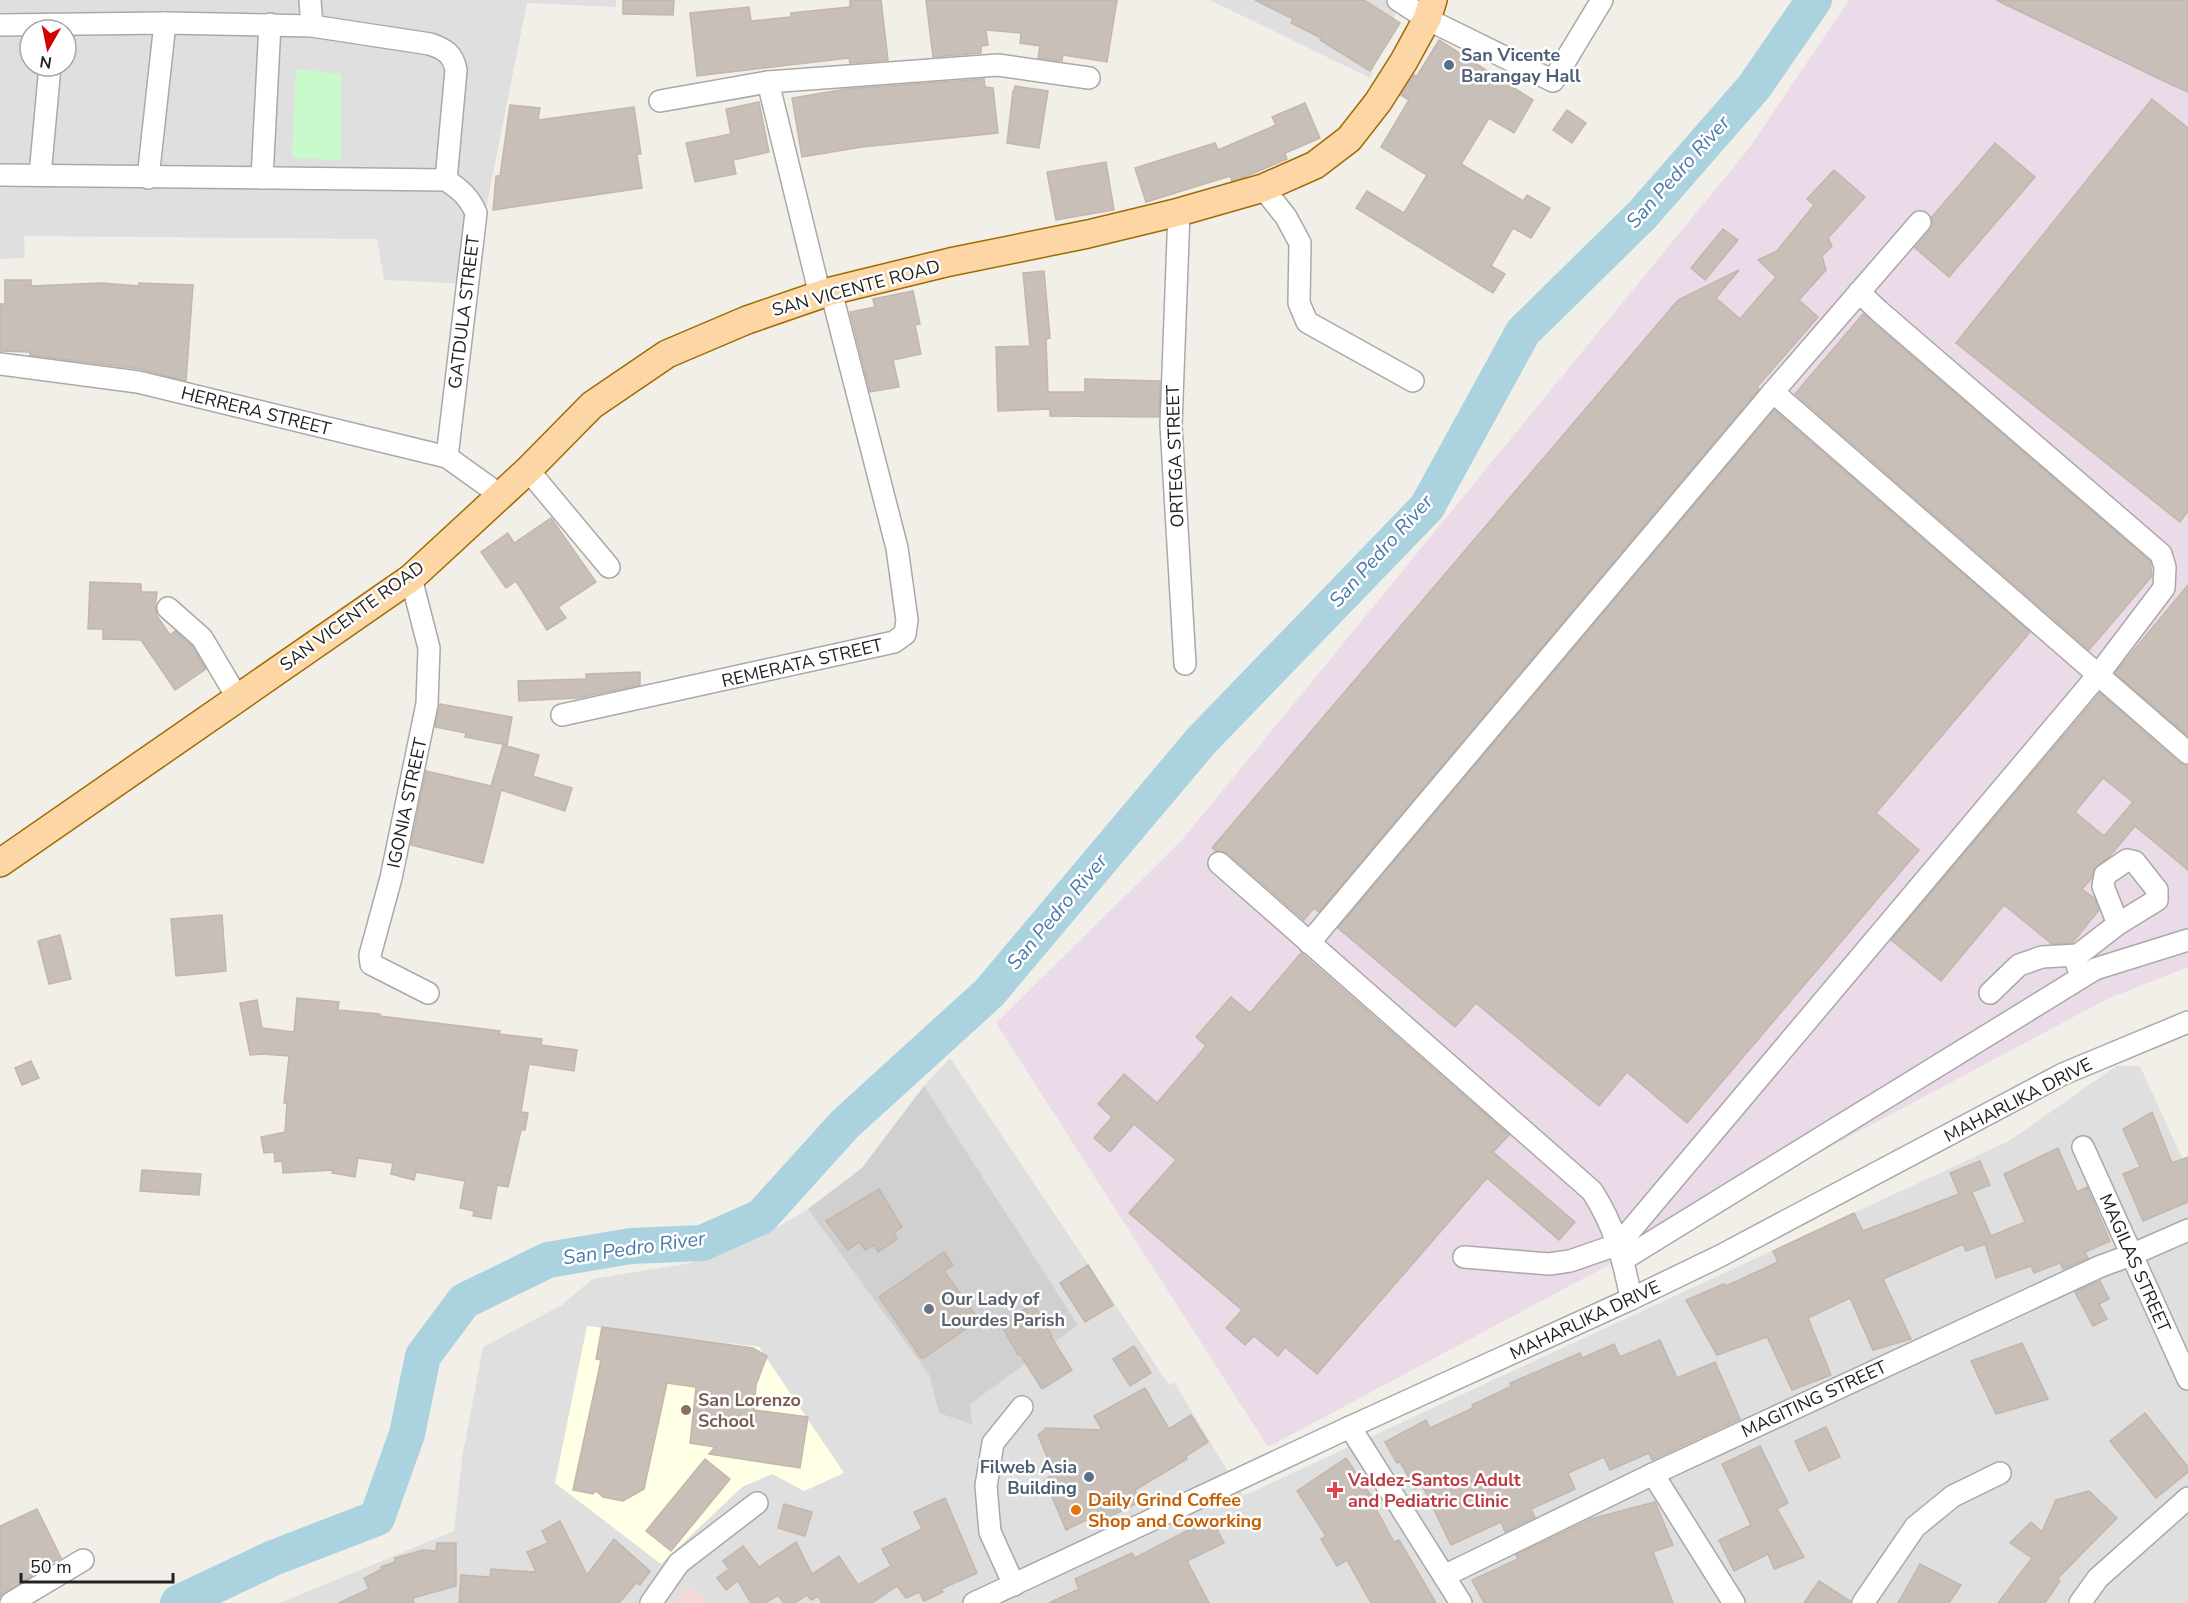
<svg xmlns="http://www.w3.org/2000/svg" width="2188" height="1603" viewBox="0 0 2188 1603" font-family="'Nunito Sans',sans-serif">
<style>
.residential{fill:#e0dfdf;fill-rule:evenodd}
.commercial{fill:#f2dad9}
.industrial{fill:#ebdbe8}
.education{fill:#ffffe5}
.religious{fill:#d0d0d0}
.park{fill:#c8facc}
.lines{fill:none;stroke-linecap:round;stroke-linejoin:round}
.river{stroke:#aad3df;stroke-width:36}
.building{fill:#c7bfb8;stroke:#c4b6ab;stroke-width:1.5;fill-rule:evenodd}
.minor-casing{stroke:#a9a9a9;stroke-width:24}
.major-casing{stroke:#a06b00;stroke-width:30}
.minor{stroke:#fff;stroke-width:21}
.major{stroke:#fcd6a4;stroke-width:27}
.service-dot{fill:#5c6f8a;stroke:#fff;stroke-width:2}
.worship-dot{fill:#6b7280;stroke:#fff;stroke-width:2}
.education-dot{fill:#8d6e63;stroke:#fff;stroke-width:2}
.health-dot{fill:#e0444e;stroke:#fff;stroke-width:2}
.food-dot{fill:#e8710a;stroke:#fff;stroke-width:2}
.labels{text-anchor:middle;dominant-baseline:central;stroke-width:5;stroke-linejoin:round;paint-order:stroke}
.service-label{font-size:18px;font-weight:bold;fill:#4e5e75;stroke:#fff;text-anchor:start}
.street-label{font-size:18px;fill:#222;stroke:#fff}
.worship-label{font-size:18px;font-weight:bold;fill:#5b616d;stroke:#fff;text-anchor:start}
.education-label{font-size:18px;font-weight:bold;fill:#785e54;stroke:#fff;text-anchor:start}
.health-label{font-size:18px;font-weight:bold;fill:#be3a42;stroke:#fff;text-anchor:start}
.food-label{font-size:18px;font-weight:bold;fill:#c56008;stroke:#fff;text-anchor:start}
.water-label{font-size:20px;font-style:italic;fill:#4a7aab;stroke:#fff}
</style>
<rect width="100%" height="100%" fill="#f2efe9"/>
<!-- residential -->
<g class="residential">
<path d="M0,0H616V7L527,3L471,284L384,280L377,239L24,236L25,258L0,259ZM30,30H66V66H30Z"/>
<polygon points="1210,0 1401,0 1370,78"/>
<polygon points="950,1058 1169,1385 1174,1382 1243,1496 2009,1141 2116,1066 2140,1066 2188,1171 2188,1603 280,1603 454,1531 462,1458 483,1347 562,1305 592,1279 691,1263 761,1237 808,1209 862,1168 924,1086"/>
</g>
<!-- commercial -->
<polygon class="commercial" points="688,1585 711,1603 674,1603"/>
<!-- industrial -->
<polygon class="industrial" points="1849,0 2188,0 2188,967 2107,999 1268,1447 996,1023 1182,840 1750,147"/>
<!-- education -->
<polygon class="education" points="587,1326 759,1347 844,1473 804,1491 772,1474 742,1487 661,1564 555,1483"/>
<!-- religious -->
<polygon class="religious" points="924,1086 1078,1325 970,1404 972,1424 939,1413 930,1376 808,1209 862,1168"/>
<!-- park -->
<polygon class="park" points="296,69 341,74 341,160 292,158"/>
<g class="lines">
<!-- river -->
<polyline class="river" points="178,1603 273,1558 377,1518 407,1434 423,1356 464,1301 548,1260 631,1246 702,1243 761,1217 845,1124 989,993 1201,741 1427,507 1523,332 1643,214 1754,87 1814,0"/>
</g>
<!-- building -->
<g class="building">
<polygon points="623,0 674,0 673,15 623,14"/>
<polygon points="850,0 881,0 888,60 850,63 849,58 697,76 690,13 749,7 751,21 791,17 791,13 850,7"/>
<polygon points="926,0 1117,0 1107,62 1063,55 1062,61 1038,58 1040,46 1020,43 1021,33 986,30 988,45 981,46 981,53 933,57"/>
<polygon points="1255,0 1364,0 1400,23 1370,71 1320,40 1321,38 1291,23 1293,19"/>
<polygon points="1996,0 2188,0 2188,92 2170,84"/>
<polygon points="1439,40 1533,100 1514,133 1489,118 1461,164 1523,201 1527,195 1550,208 1531,238 1513,228 1491,266 1505,274 1493,293 1356,208 1367,191 1404,213 1427,175 1381,147 1409,100 1401,95 1414,75 1417,76"/>
<polygon points="984,79 985,87 993,88 998,133 862,147 802,157 792,98 846,89"/>
<polygon points="1015,86 1048,91 1039,148 1007,143 1013,91 1014,91"/>
<polygon points="2152,99 2188,128 2188,511 2180,522 1956,343"/>
<polygon points="759,102 769,152 733,160 736,174 695,182 686,143 731,134 726,109"/>
<polygon points="1305,103 1320,138 1285,153 1287,159 1247,176 1232,181 1230,176 1146,202 1135,168 1215,143 1218,150 1276,125 1272,117"/>
<polygon points="510,105 540,108 538,120 634,107 641,154 637,154 642,188 493,210 496,176 500,176"/>
<polygon points="1567,110 1586,123 1572,143 1553,130"/>
<polygon points="1995,143 2035,177 1949,277 1915,248 1930,230 1933,224 1932,217"/>
<polygon points="1106,162 1114,210 1056,220 1047,172"/>
<polygon points="1834,170 1865,197 1828,238 1832,246 1822,256 1826,270 1799,300 1818,317 1757,387 1759,389 1319,912 1314,908 1304,920 1227,853 1216,851 1212,848 1678,300 1739,270 1716,298 1740,319 1776,277 1758,260 1777,251 1814,205 1807,199"/>
<polygon points="1723,229 1738,240 1705,280 1691,268"/>
<polygon points="1044,271 1050,338 1046,339 1048,392 1085,392 1085,379 1160,381 1159,417 1050,416 1050,409 998,411 996,347 1030,346 1023,273"/>
<polygon points="5,280 31,280 31,286 101,283 139,286 139,283 193,285 186,381 140,369 30,355 30,352 0,351 0,304 5,304"/>
<polygon points="913,291 920,324 915,325 921,354 893,360 899,387 870,392 850,312 875,307 873,299"/>
<polygon points="1863,314 2150,561 2152,576 2089,650 1795,394"/>
<polygon points="1774,410 2030,632 1876,813 1919,850 1687,1123 1627,1072 1599,1106 1476,1003 1455,1027 1338,928"/>
<polygon points="551,518 596,582 558,607 566,618 547,630 516,581 506,588 481,552 508,533 514,543"/>
<polygon points="90,582 141,584 141,592 157,592 155,606 157,616 170,635 175,631 192,646 206,669 175,690 141,640 103,639 103,629 88,629"/>
<polygon points="2188,585 2188,736 2115,673"/>
<polygon points="640,672 640,685 578,698 519,701 518,681 586,679 586,674"/>
<path d="M2100,693L2180,763L2188,765V870L2135,826L2110,856L2095,868L2091,879L2082,889L2095,899L2099,910L2072,943L2052,944L2004,905L1941,981L1891,940ZM2103,778L2133,802L2104,836L2075,812Z"/>
<polygon points="440,704 512,717 507,745 465,737 466,733 435,727"/>
<polygon points="503,745 539,755 533,776 572,788 565,811 501,790 483,863 411,845 426,771 491,786"/>
<polygon points="222,915 226,971 176,976 171,919"/>
<polygon points="60,935 71,979 49,984 38,941"/>
<polygon points="1301,953 1509,1135 1493,1152 1575,1222 1559,1240 1487,1178 1317,1374 1285,1347 1278,1356 1254,1336 1245,1345 1226,1328 1242,1310 1129,1213 1176,1160 1134,1124 1110,1152 1094,1138 1112,1117 1098,1104 1124,1074 1157,1103 1206,1046 1196,1037 1231,997 1250,1013"/>
<polygon points="297,998 339,1002 338,1010 380,1014 380,1016 500,1031 499,1034 542,1039 541,1045 577,1050 574,1071 529,1064 521,1112 528,1113 525,1130 521,1130 508,1187 497,1185 491,1219 473,1216 474,1211 460,1208 465,1181 416,1172 414,1180 391,1174 393,1163 358,1158 355,1177 332,1173 333,1170 283,1173 282,1161 275,1162 274,1152 264,1153 261,1137 285,1132 287,1103 284,1103 289,1056 263,1054 250,1055 240,1003 257,1000 262,1028 294,1032"/>
<polygon points="31,1061 39,1078 22,1085 15,1068"/>
<polygon points="2152,1112 2172,1163 2188,1157 2188,1202 2143,1221 2123,1174 2140,1167 2123,1129"/>
<polygon points="2058,1148 2077,1192 2087,1187 2110,1241 2085,1252 2088,1258 2063,1269 2060,1263 2034,1273 2031,1266 1996,1278 1985,1244 1966,1251 1963,1244 1883,1279 1911,1339 1873,1350 1850,1298 1808,1318 1831,1375 1792,1390 1767,1337 1717,1355 1686,1300 1724,1284 1726,1286 1778,1262 1773,1251 1854,1213 1863,1231 1959,1194 1950,1173 1980,1161 1990,1185 1972,1192 1991,1236 2025,1222 2004,1174"/>
<polygon points="142,1170 201,1174 199,1195 140,1191"/>
<polygon points="879,1189 902,1227 894,1233 897,1239 878,1252 874,1245 865,1250 859,1242 848,1250 826,1221"/>
<polygon points="944,1252 953,1265 944,1271 979,1320 922,1359 879,1297"/>
<polygon points="1088,1265 1113,1305 1085,1322 1060,1283"/>
<polygon points="2100,1281 2109,1299 2099,1304 2107,1319 2093,1326 2075,1292"/>
<polygon points="1034,1304 1052,1336 1051,1337 1072,1370 1042,1389 1020,1354 1018,1355 1000,1323"/>
<polygon points="602,1327 753,1348 767,1356 756,1385 754,1410 808,1417 800,1468 709,1454 715,1447 690,1443 696,1387 667,1383 644,1489 623,1501 603,1497 596,1491 593,1494 573,1490 601,1360 596,1359"/>
<polygon points="1660,1340 1677,1378 1715,1362 1740,1419 1652,1460 1649,1453 1610,1470 1604,1457 1568,1473 1575,1489 1531,1509 1535,1517 1505,1532 1501,1522 1451,1545 1422,1485 1415,1489 1400,1462 1397,1463 1385,1442 1426,1420 1430,1428 1473,1408 1472,1405 1512,1386 1510,1383 1580,1353 1582,1358 1614,1344 1620,1357"/>
<polygon points="2022,1343 2048,1399 1996,1414 1971,1361"/>
<polygon points="1134,1346 1151,1373 1130,1386 1113,1359"/>
<polygon points="1145,1388 1169,1429 1191,1415 1208,1442 1186,1456 1187,1459 1135,1490 1141,1501 1100,1522 1094,1516 1066,1530 1045,1480 1054,1473 1038,1435 1046,1428 1102,1430 1094,1416"/>
<polygon points="2145,1413 2188,1467 2188,1472 2156,1498 2110,1441"/>
<polygon points="1826,1427 1840,1457 1809,1471 1795,1441"/>
<polygon points="1760,1446 1788,1503 1777,1509 1804,1557 1774,1569 1768,1554 1734,1571 1719,1540 1751,1525 1722,1464"/>
<polygon points="1346,1458 1372,1497 1370,1498 1394,1542 1399,1540 1436,1603 1371,1603 1347,1560 1337,1566 1321,1539 1326,1536 1297,1491"/>
<polygon points="705,1459 730,1479 671,1551 646,1531"/>
<polygon points="2089,1491 2117,1518 2057,1579 2060,1581 2045,1603 1998,1603 2032,1558 2010,1543 2031,1522 2042,1532 2056,1500"/>
<polygon points="945,1498 977,1573 941,1589 943,1592 924,1601 919,1592 906,1598 897,1586 872,1603 822,1603 818,1596 811,1600 807,1595 795,1603 784,1603 778,1595 765,1603 751,1603 738,1581 726,1590 717,1578 729,1569 723,1561 743,1546 759,1567 796,1542 812,1574 839,1556 858,1585 891,1566 882,1549 922,1529 914,1512"/>
<polygon points="1655,1502 1673,1545 1653,1552 1673,1603 1484,1603 1472,1580 1518,1559 1516,1555 1591,1519"/>
<polygon points="784,1504 812,1512 805,1536 778,1528"/>
<polygon points="37,1509 61,1558 31,1574 32,1576 0,1597 0,1526"/>
<polygon points="1211,1518 1224,1543 1187,1561 1209,1603 1049,1603 1079,1589 1075,1579 1132,1553 1135,1558"/>
<polygon points="560,1521 587,1575 614,1539 650,1571 640,1585 636,1583 619,1603 459,1603 461,1575 490,1577 491,1569 536,1572 527,1552 548,1543 542,1531"/>
<polygon points="437,1543 456,1543 456,1586 413,1598 414,1603 339,1603 369,1589 364,1578 382,1569 381,1567 395,1562 395,1558 423,1550 436,1551"/>
<polygon points="1920,1564 1961,1585 1949,1603 1898,1603"/>
<polygon points="1819,1581 1850,1601 1850,1603 1804,1603"/>
</g>
<g class="lines">
<!-- minor casing -->
<g class="minor-casing">
<g id="minor">
<polyline points="310,0 312,26"/>
<polyline points="1398,0 1427,19 1553,81 1602,0"/>
<path d="M0,25L165,23L312,26L430,44C445,49 453,54 456,70L446,180L0,175"/>
<polyline points="660,101 768,82"/>
<polyline points="40,175 50,66"/>
<polyline points="148,178 165,23"/>
<polyline points="262,178 270,24"/>
<path d="M446,180C461,190 469,197 476,213L447,457"/>
<polyline points="1263,188 1286,217 1300,243 1299,303 1307,322 1413,381"/>
<polyline points="1179,212 1171,425 1185,664"/>
<polyline points="820,295 768,82 998,65 1089,78"/>
<polyline points="0,364 138,382 447,457 500,495"/>
<polyline points="1773,392 2188,753"/>
<polyline points="528,470 609,567"/>
<polyline points="411,578 429,648 427,704 391,878 370,955 371,964 428,993"/>
<polyline points="168,608 202,638 237,697"/>
<polyline points="562,715 894,642 905,634 907,620 897,548 831,291"/>
<path d="M1219,863L1592,1191C1614,1225 1624,1260 1631,1299"/>
<polyline points="1309,943 1773,392 1920,222"/>
<polyline points="2081,977 2075,959 2078,955 2118,924 2157,900 2157,890 2135,862 2127,860 2105,875 2103,886 2118,924"/>
<polyline points="1990,993 2019,965 2042,957 2078,955"/>
<polyline points="2083,1147 2188,1379"/>
<polyline points="1464,1257 1549,1264 1570,1261 1619,1244 2098,675 2164,588 2165,567 2161,554 1879,311 1859,292"/>
<polyline points="1624,1259 2095,969 2188,940"/>
<polyline points="1350,1427 1461,1603"/>
<polyline points="1653,1474 1734,1603"/>
<polyline points="1444,1576 1653,1474 2101,1266 2131,1255 2188,1230"/>
<polyline points="1014,1585 990,1532 986,1486 993,1443 1022,1407"/>
<polyline points="11,1603 83,1560"/>
<polyline points="651,1603 679,1563 757,1503"/>
<polyline points="974,1603 1350,1427 1631,1299 1720,1256 2063,1074 2188,1022"/>
<polyline points="1863,1603 1915,1527 1953,1496 2000,1473"/>
<polyline points="2080,1603 2098,1578 2188,1498"/>
</g>
</g>
<!-- major casing -->
<g class="major-casing">
<polyline id="major" points="0,863 411,578 528,470 592,405 667,354 747,320 831,291 950,262 1088,234 1179,212 1263,188 1315,165 1349,139 1378,102 1404,61 1427,19 1433,0"/>
</g>
<!-- minor -->
<use href="#minor" class="minor"/>
<!-- major -->
<use href="#major" class="major"/>
</g>
<!-- markers -->
<g class="service-dot">
<circle cx="1449" cy="65" r="6"/>
<circle cx="1089" cy="1477" r="6"/>
</g>
<circle class="worship-dot" cx="929" cy="1309" r="6"/>
<circle class="education-dot" cx="686" cy="1410" r="6"/>
<path class="health-dot" d="M1332 1481h6v6h6v6h-6v6h-6v-6h-6v-6h6z"/>
<circle class="food-dot" cx="1076" cy="1510" r="6"/>
<g class="labels">
<!-- service labels -->
<g class="service-label">
<text x="1461" y="55">San Vicente<tspan x="1461" dy="21">Barangay Hall</tspan></text>
<text x="1077" y="1467" text-anchor="end">Filweb Asia<tspan x="1077" dy="21">Building</tspan></text>
</g>
<!-- street labels -->
<g class="street-label">
<text transform="translate(856 288) rotate(-15)">SAN VICENTE ROAD</text>
<text transform="translate(464 312) rotate(-83)">GATDULA STREET</text>
<text transform="translate(256 411) rotate(14)">HERRERA STREET</text>
<text transform="translate(1175 456) rotate(-92)">ORTEGA STREET</text>
<text transform="translate(352 616) rotate(-36)">SAN VICENTE ROAD</text>
<text transform="translate(802 663) rotate(-13)">REMERATA STREET</text>
<text transform="translate(407 803) rotate(-78)">IGONIA STREET</text>
<text transform="translate(2018 1100) rotate(-27)">MAHARLIKA DRIVE</text>
<text transform="translate(2135 1263) rotate(66)">MAGILAS STREET</text>
<text transform="translate(1585 1320) rotate(-25)">MAHARLIKA DRIVE</text>
<text transform="translate(1814 1399) rotate(-25)">MAGITING STREET</text>
</g>
<!-- worship labels -->
<g class="worship-label">
<text x="941" y="1299">Our Lady of<tspan x="941" dy="21">Lourdes Parish</tspan></text>
</g>
<!-- education labels -->
<g class="education-label">
<text x="698" y="1400">San Lorenzo<tspan x="698" dy="21">School</tspan></text>
</g>
<!-- health labels -->
<g class="health-label">
<text x="1348" y="1480">Valdez-Santos Adult<tspan x="1348" dy="21">and Pediatric Clinic</tspan></text>
</g>
<!-- food labels -->
<g class="food-label">
<text x="1088" y="1500">Daily Grind Coffee<tspan x="1088" dy="21">Shop and Coworking</tspan></text>
</g>
<!-- water labels -->
<g class="water-label">
<text transform="translate(1678 172) rotate(-48)">San Pedro River</text>
<text transform="translate(1381 551) rotate(-48)">San Pedro River</text>
<text transform="translate(1057 912) rotate(-50)">San Pedro River</text>
<text transform="translate(634 1248) rotate(-8)">San Pedro River</text>
</g>
</g>
<!-- north arrow -->
<g transform="translate(48 48) rotate(189)"><circle r="28" fill="#ffffff" stroke="#a7a7a7" stroke-width="1.5"/>
<path d="M0-4.5L10 22L0 15L-10 22Z" fill="#d40000"/>
<text y="-9" font-size="16" font-weight="bold" text-anchor="middle" fill="#222222">N</text>
</g>
<!-- scale -->
<path d="M21 1573v9h152v-9" fill="none" stroke="#222222" stroke-width="3"/>
<text x="30" y="1573" font-size="18" fill="#222222" stroke="#ffffff" stroke-width="4.5" paint-order="stroke">50 m</text>
</svg>
